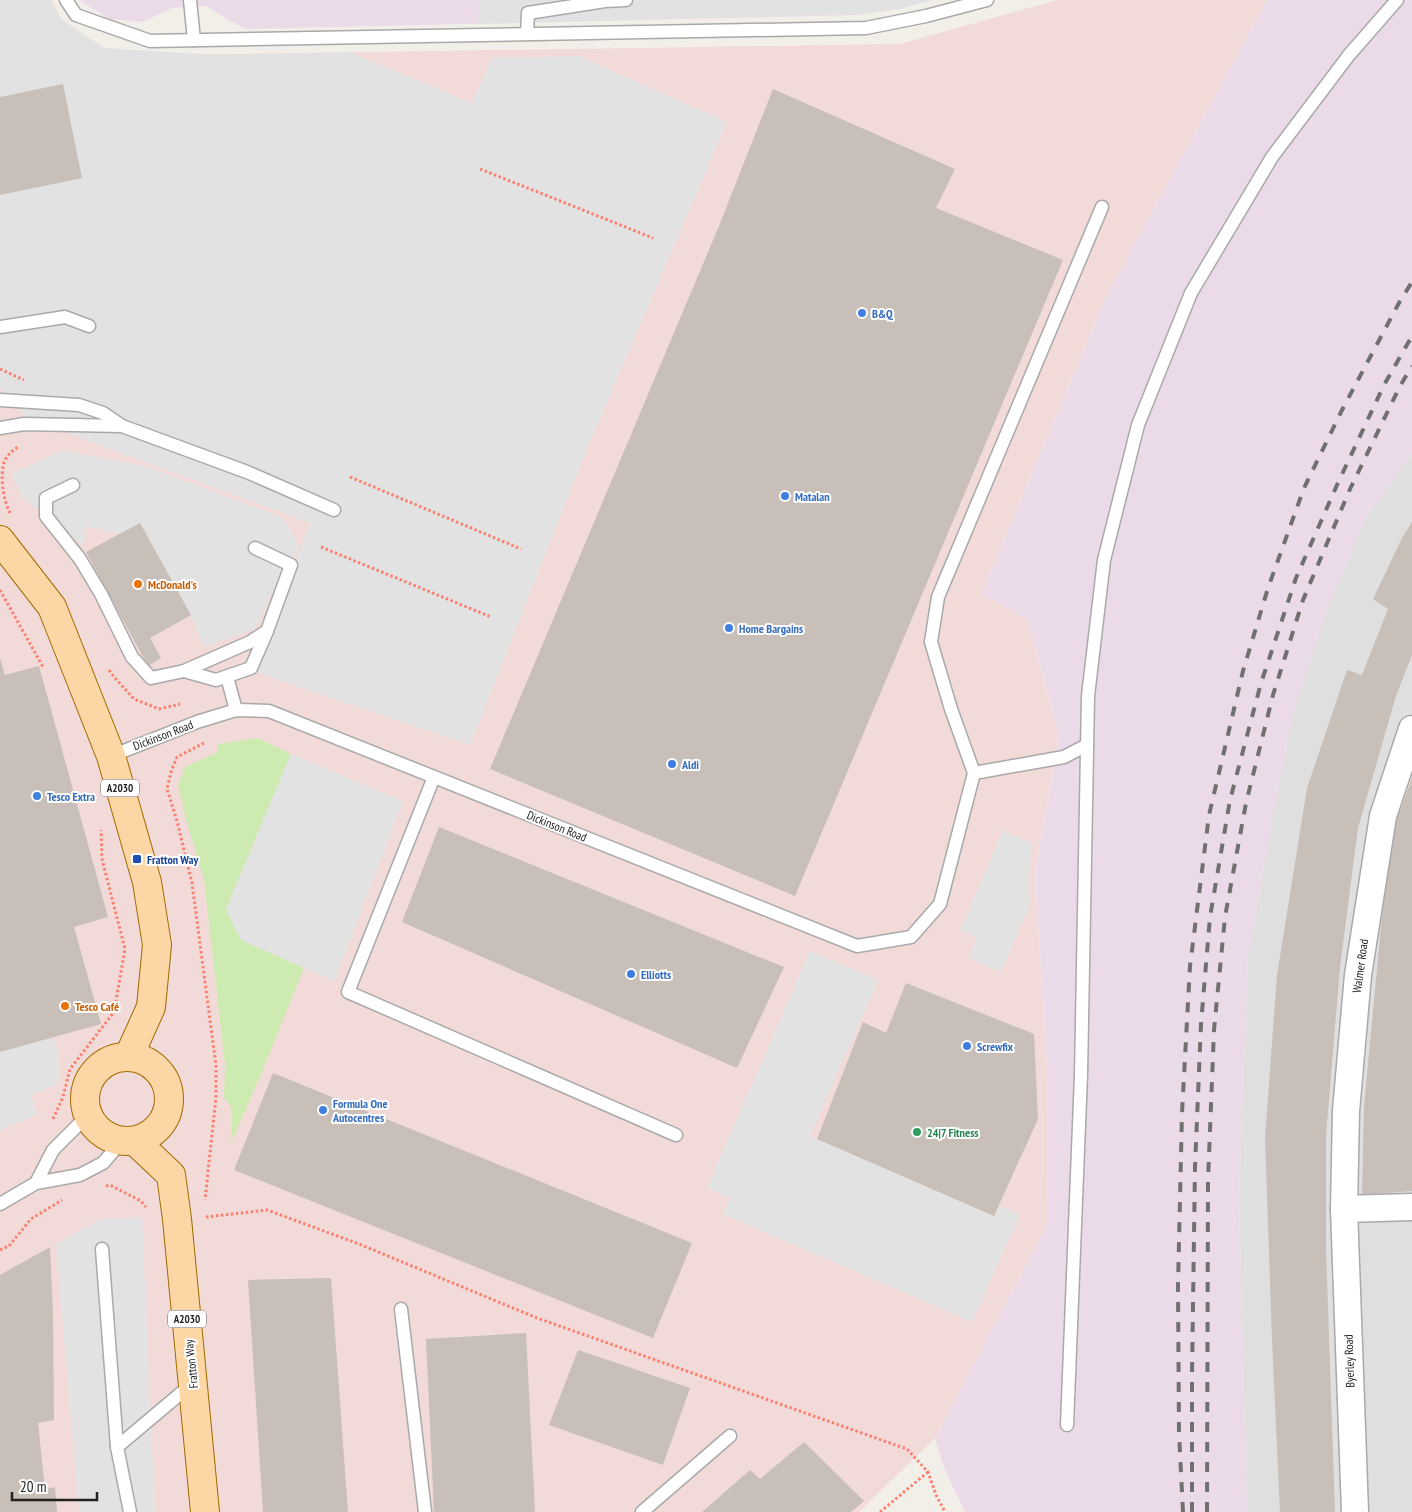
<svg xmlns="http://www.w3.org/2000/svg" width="1412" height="1512" viewBox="0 0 1412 1512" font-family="'PT Sans Narrow',sans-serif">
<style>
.residential{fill:#e0dfdf}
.commercial{fill:#f2dad9}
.industrial{fill:#ebdbe8}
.grass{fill:#cdebb0}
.parking{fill:#e2e2e2}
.building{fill:#c7bfb8}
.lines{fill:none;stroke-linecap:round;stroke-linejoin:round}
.lane-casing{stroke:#a9a9a9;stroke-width:15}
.street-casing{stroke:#a9a9a9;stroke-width:29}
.primary-casing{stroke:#a06b00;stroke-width:30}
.path{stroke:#fa8072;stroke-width:3;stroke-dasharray:2.5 2.5;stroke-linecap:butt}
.lane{stroke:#fff;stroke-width:12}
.street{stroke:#fff;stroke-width:26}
.primary{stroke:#fcd6a4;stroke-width:28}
.rail{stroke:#707070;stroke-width:4;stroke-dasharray:10 10;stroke-linecap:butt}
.shop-dot{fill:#3f7fe0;stroke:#fff;stroke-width:2}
.food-dot{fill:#e8710a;stroke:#fff;stroke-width:2}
.transit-dot{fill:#1a4fb4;stroke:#fff;stroke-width:2}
.leisure-dot{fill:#2e9e5b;stroke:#fff;stroke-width:2}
.labels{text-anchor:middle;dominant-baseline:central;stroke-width:4;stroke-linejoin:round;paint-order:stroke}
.shield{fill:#fff;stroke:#646464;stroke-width:1}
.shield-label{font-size:11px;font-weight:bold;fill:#222}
.shop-label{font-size:12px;font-weight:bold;fill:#366cbe;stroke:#fff;text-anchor:start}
.food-label{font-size:12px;font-weight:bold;fill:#c56008;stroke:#fff;text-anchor:start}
.street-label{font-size:12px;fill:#222;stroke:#fff}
.transit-label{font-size:12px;font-weight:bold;fill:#164399;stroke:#fff;text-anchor:start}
.leisure-label{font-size:12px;font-weight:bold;fill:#27864d;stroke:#fff;text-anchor:start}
</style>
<rect width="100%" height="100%" fill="#f2efe9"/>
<!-- residential -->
<polygon class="residential" points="1412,454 1412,1512 1247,1512 1239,1197 1248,957 1273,816 1293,713 1326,612 1365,520"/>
<!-- commercial -->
<polygon class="commercial" points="0,0 51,0 62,20 104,48 167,55 900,44 1057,0 1267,0 1107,295 981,594 1027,619 1059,734 1035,873 1047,1066 1048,1223 935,1438 859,1512 0,1512"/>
<!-- industrial -->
<g class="industrial">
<polygon points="79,0 932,0 899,9 857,15 245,29 205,6 172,8 143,22 109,19"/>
<polygon points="1267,0 1412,0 1412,454 1365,520 1326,612 1293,713 1273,816 1248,957 1239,1197 1247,1512 965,1512 944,1468 935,1438 1048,1223 1047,1066 1035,873 1059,734 1027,619 981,594 1107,295"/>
</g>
<!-- grass -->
<polygon class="grass" points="257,738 291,754 226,909 241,940 304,968 261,1074 231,1143 232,1110 224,1097 225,1065 204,880 186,819 178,785 185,767 218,752 218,744"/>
<!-- parking -->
<g class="parking">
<polygon points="0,0 51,0 62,20 104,48 217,55 350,52 472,103 492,58 579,56 727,122 586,451 470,745 255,672 310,523 28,419 0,388"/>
<polygon points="479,0 932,0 899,9 861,14 478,24"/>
<polygon points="63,450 148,467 284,518 299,547 282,572 255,629 204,647 191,615 140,523 120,534 86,526 84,546 23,498 12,473"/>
<polygon points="291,754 403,801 334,981 241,940 226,909"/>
<polygon points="1003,830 1031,843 1029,907 1001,972 968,958 977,937 960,930"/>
<polygon points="0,850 58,1054 59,1083 31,1096 37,1115 5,1128 0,1132"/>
<polygon points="810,951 878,980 810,1136 994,1216 999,1205 1020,1214 972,1322 723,1214 730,1198 707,1188"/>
<polygon points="142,1217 155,1512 79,1512 56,1244 101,1219"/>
</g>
<!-- building -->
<g class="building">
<polygon points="63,84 82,178 0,195 0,97"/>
<polygon points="773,89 955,169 936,208 1063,260 795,896 490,769 719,226"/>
<polygon points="1412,522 1412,655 1396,696 1358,828 1340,967 1326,1136 1326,1249 1335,1512 1280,1512 1272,1340 1265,1138 1277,975 1307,788 1347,670 1362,675 1388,609 1373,599 1402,538"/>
<polygon points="140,523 191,615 150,638 161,658 148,666 86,552"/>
<polygon points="0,658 5,675 39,666 108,917 74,927 101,1024 0,1052"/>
<polygon points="1412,778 1412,1191 1362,1195 1364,1106 1389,842"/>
<polygon points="439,827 784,967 737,1068 402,922"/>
<polygon points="906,983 1034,1034 1038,1119 994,1216 817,1139 863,1022 886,1033"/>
<polygon points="273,1073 692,1243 653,1338 234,1170"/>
<polygon points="50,1247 53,1313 54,1420 38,1423 45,1489 55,1487 57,1512 0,1512 0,1275"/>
<polygon points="331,1278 348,1512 263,1512 248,1280"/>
<polygon points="526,1333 535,1512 434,1512 426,1339"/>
<polygon points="578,1350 690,1388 663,1465 549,1425"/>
<polygon points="804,1442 864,1501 851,1512 702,1512 750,1470 760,1479"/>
</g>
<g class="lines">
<!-- lane casing -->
<g class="lane-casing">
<g id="lane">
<polyline points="66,0 76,15 150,41 866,28 926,16 987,0"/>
<polyline points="190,0 194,40"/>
<polyline points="527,34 528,13 605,1 626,0"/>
<polyline points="0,327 65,317 89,326"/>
<polyline points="0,400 79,405 103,413 122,426 247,472 334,510"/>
<polyline points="0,428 24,424 122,426"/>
<polyline points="73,485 46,498 46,516 80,559 101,594 132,657 151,678 184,671 250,642 267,631 291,565 255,548"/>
<polyline points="184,671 216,680 251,668 267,631"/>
<polyline points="227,677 236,710"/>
<polyline points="111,756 197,722 236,710 269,711 857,946 911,937 940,904 974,773 951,709 931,642 938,597 1102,207"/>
<polyline points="974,773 1064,757 1087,745"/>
<polyline points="434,777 348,992 676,1135"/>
<polyline points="36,1183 53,1150 87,1116"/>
<polyline points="0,1204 36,1183 80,1175 103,1163 121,1142"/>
<polyline points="102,1249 117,1447"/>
<polyline points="401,1309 425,1512"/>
<polyline points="1067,1425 1081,1075 1088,696 1104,560 1138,425 1191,293 1272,157 1349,55 1397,0"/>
<polyline points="130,1512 117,1447 193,1383"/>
<polyline points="642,1512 730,1436"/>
</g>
</g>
<!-- street casing -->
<g class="street-casing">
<g id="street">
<polyline points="1344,1209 1412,1207"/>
<polyline points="1355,1512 1344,1209 1346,1111 1358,975 1383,816 1412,729"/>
</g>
</g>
<!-- primary casing -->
<g class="primary-casing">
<g id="primary">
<polyline points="0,540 52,607 111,756 147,882 157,945 151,1007 129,1056"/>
<circle cx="127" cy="1099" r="42"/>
<polyline points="135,1141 171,1175 177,1219 205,1512"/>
</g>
</g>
<!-- path -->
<g class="path">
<polyline points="480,169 653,238"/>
<polyline points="0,369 24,380"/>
<polyline points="350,477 521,549"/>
<path d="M10,513C3,499 0,477 4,462C7,455 12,451 18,447"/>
<polyline points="321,547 491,617"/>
<polyline points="0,590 43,667"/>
<polyline points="109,670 114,677 134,699 159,709 180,704"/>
<polyline points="204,743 177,757 171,772 167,789 177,821 192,883 216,1066 216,1097 205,1200"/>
<polyline points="53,1119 63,1097 70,1069 114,1012 125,949 102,859 101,830"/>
<polyline points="106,1186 110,1185 141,1201 146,1207"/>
<polyline points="206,1217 267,1210 359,1244 537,1318 907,1449 928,1472 936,1495 945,1512"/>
<polyline points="0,1250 9,1246 31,1219 62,1200"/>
<polyline points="880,1512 928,1472"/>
</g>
<!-- lane -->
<use href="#lane" class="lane"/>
<!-- street -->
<use href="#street" class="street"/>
<!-- primary -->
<use href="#primary" class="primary"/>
<!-- rail -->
<g class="rail">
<polyline points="1183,1512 1179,1433 1178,1285 1182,1113 1190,966 1209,815 1243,671 1268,588 1304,488 1342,410 1400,301 1412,282"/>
<polyline points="1192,1512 1192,1375 1195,1167 1201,1024 1210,917 1230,800 1261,683 1296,578 1337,485 1384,385 1412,336"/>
<polyline points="1207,1512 1208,1181 1214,1030 1225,917 1246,803 1273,695 1303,600 1350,489 1400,386 1412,366"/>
</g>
</g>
<!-- markers -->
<g class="shop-dot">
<circle cx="862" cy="313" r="5"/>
<circle cx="785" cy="496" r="5"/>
<circle cx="729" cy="628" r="5"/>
<circle cx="672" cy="764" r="5"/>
<circle cx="37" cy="796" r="5"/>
<circle cx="631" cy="974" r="5"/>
<circle cx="967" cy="1046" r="5"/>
<circle cx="323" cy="1110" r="5"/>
</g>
<g class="food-dot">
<circle cx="138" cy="584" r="5"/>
<circle cx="65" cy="1006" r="5"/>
</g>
<rect class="transit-dot" x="132" y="854" width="10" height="10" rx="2.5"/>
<circle class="leisure-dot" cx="917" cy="1132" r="5"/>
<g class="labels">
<!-- shield labels -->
<g class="shield">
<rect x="101" y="779.5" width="38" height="17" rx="4"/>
<rect x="168" y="1310.5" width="38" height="17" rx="4"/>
</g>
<g class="shield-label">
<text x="120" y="788">A2030</text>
<text x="187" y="1319">A2030</text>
</g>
<!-- shop labels -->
<g class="shop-label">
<text x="872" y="313">B&amp;Q</text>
<text x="795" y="496">Matalan</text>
<text x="739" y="628">Home Bargains</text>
<text x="682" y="764">Aldi</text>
<text x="47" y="796">Tesco Extra</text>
<text x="641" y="974">Elliotts</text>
<text x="977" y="1046">Screwfix</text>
<text x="333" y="1103">Formula One<tspan x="333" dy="14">Autocentres</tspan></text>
</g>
<!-- food labels -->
<g class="food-label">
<text x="148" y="584">McDonald's</text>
<text x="75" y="1006">Tesco Café</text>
</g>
<!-- street labels -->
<g class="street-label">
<text transform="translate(163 735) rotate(-21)">Dickinson Road</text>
<text transform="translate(557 826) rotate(22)">Dickinson Road</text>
<text transform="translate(1360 966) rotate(-82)">Walmer Road</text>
<text transform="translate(1349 1361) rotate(-92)">Byerley Road</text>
<text transform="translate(191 1364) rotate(-96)">Fratton Way</text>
</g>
<!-- transit labels -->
<g class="transit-label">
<text x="147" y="859">Fratton Way</text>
</g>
<!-- leisure labels -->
<g class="leisure-label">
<text x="927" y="1132">24|7 Fitness</text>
</g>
</g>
<!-- scale -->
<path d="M12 1492v8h85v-8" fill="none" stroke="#222222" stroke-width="2.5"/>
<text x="20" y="1492" font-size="15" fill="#222222" stroke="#ffffff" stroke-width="4" paint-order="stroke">20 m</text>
</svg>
